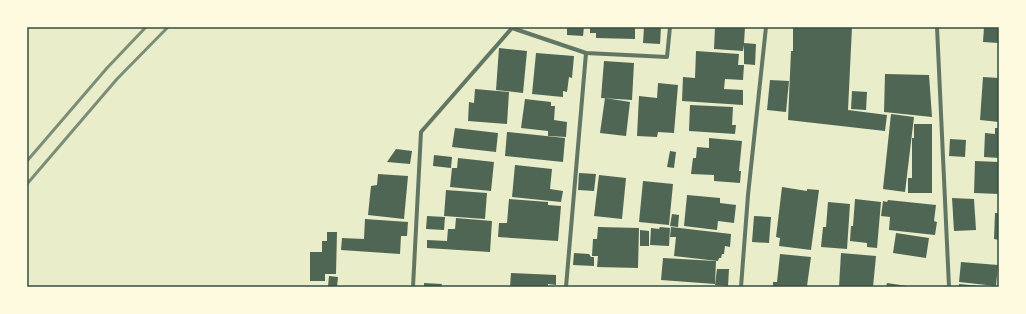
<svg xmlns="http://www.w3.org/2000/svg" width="1026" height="314" viewBox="0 0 1026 314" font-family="'Nunito Sans',sans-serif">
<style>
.building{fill:#4f6655}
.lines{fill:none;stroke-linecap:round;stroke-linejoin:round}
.minor{stroke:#617663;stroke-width:4}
.rail{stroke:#7c8e77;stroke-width:3}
.neatline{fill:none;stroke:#344e41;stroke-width:1.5}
</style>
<rect width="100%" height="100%" fill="#e9edc9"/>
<!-- building -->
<g class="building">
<polygon points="567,27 584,27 583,36 567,35"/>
<polygon points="590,27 635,27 635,39 596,38 596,33 590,33"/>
<polygon points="644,27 661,27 660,44 643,43"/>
<polygon points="715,27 745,27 744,43 756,44 755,65 744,64 744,45 743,51 714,49"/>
<polygon points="793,27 852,27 848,110 887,115 885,131 788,120 791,51 793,51"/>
<polygon points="984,27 999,27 999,43 983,42"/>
<polygon points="499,48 527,51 523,93 496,90"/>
<polygon points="696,51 739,54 738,65 744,65 743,80 725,79 724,89 743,90 743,105 682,101 683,77 695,78"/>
<polygon points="536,53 574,56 572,78 569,77 567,92 563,91 563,97 532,94"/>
<polygon points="604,61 634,63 632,100 601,98"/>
<polygon points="885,74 929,75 932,117 884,112"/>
<polygon points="983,77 999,78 999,122 980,120"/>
<polygon points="770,80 789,81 786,112 767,110"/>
<polygon points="658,83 678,85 674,133 658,132 657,137 637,136 639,96 657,98"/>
<polygon points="475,89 509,92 507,124 468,121 469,102 474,103"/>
<polygon points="852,91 867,92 866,110 851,109"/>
<polygon points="605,98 630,102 626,136 600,133"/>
<polygon points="525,99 551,102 551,106 555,106 554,120 567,122 566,137 548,136 548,131 521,128"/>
<polygon points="690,105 733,107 732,125 736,125 735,134 689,131"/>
<polygon points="891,114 914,117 905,192 883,189"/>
<polygon points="914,124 932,124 932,193 908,193 908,178 912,178 912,138 914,138"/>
<polygon points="455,128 498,133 496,152 452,147"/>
<polygon points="995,128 999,128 999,158 984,157 985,133 995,134"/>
<polygon points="507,132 565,138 563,162 505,156"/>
<polygon points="709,138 742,141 739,171 741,171 740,183 714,181 714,175 691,174 693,158 696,158 697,147 709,148"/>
<polygon points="950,139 966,140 965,157 949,156"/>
<polygon points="396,149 412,151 410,164 387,162"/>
<polygon points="670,151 676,152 674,168 667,167"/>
<polygon points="434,155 452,157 451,168 433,166"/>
<polygon points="458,158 494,162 491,191 450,187 452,168 457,168"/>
<polygon points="975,161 999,162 999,194 974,193"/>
<polygon points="515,165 552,169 550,189 563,191 561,202 512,197"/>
<polygon points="579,173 596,174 594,191 578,190"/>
<polygon points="378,174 408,176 404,219 368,215 371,186 377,185"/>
<polygon points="599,175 626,178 622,219 594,216"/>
<polygon points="643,181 673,184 669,225 639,222"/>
<polygon points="782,187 807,191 807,189 819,190 811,250 779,246 780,238 776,237"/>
<polygon points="446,190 487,193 485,219 444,216"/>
<polygon points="687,195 720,198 720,203 736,205 734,223 718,221 717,230 684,226"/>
<polygon points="952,198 974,199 976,230 954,231"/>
<polygon points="509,199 548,202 548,205 561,206 558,241 498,237 499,223 507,223"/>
<polygon points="855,199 881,202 877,248 867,247 867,243 850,241 851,226 853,226"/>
<polygon points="888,200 936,205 934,221 937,222 935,235 889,230 890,217 881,216 883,201 887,202"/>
<polygon points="828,202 850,204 847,249 821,247 823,227 826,227"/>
<polygon points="995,213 999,213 999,240 994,239"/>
<polygon points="672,214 679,215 678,227 670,226"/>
<polygon points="427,216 445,217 444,230 426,229"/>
<polygon points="754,216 771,217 769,243 752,242"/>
<polygon points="456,218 492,221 490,252 427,248 427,240 447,241 448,229 455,229"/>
<polygon points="365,219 408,222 407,236 401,236 400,254 341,250 342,238 364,239"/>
<polygon points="598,227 639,228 638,268 597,267 598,256 592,256 593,239 597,239"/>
<polygon points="660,227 670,228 669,246 650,245 651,228 659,229"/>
<polygon points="671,227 731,234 730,247 725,246 724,254 722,254 721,258 719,258 718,261 674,256 676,237 670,237"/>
<polygon points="640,230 649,231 649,246 640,246"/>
<polygon points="327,232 337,232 336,274 325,274 325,281 310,281 310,252 322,252 322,241 327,241"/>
<polygon points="896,233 929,238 926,258 893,253"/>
<polygon points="574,253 589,254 591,257 594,257 594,266 573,265"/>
<polygon points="841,253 876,256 873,287 839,287"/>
<polygon points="780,254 811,257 807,286 811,287 773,287 773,282 777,282"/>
<polygon points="663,258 716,261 715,284 661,280"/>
<polygon points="961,262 998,265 996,286 959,282"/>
<polygon points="717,269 729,269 728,286 715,285"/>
<polygon points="511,273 556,275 556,285 548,284 548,287 510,287"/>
<polygon points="329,276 338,277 337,287 328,287"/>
<polygon points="424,283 442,284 441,287 424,287"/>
<polygon points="887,283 907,286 907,287 886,287"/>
<polygon points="959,284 981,286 981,287 959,287"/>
</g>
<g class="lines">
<!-- minor -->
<g class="minor">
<polyline points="937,27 949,287"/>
<polyline points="413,287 421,132 512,28 586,53 667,57 670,27"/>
<polyline points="566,287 586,53"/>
<polyline points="741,287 748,195 766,27"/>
</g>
<!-- rail -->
<g class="rail">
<polyline points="27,161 107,68 146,27"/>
<polyline points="27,184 117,79 168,27"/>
</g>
</g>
<!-- border -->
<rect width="1026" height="314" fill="none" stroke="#fefae0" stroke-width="56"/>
<rect x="28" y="28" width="970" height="258" class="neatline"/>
</svg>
